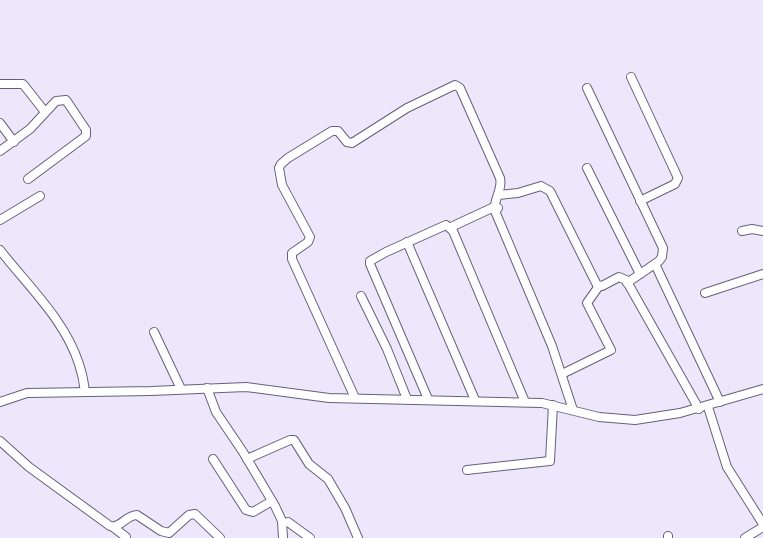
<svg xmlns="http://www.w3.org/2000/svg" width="763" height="538" viewBox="0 0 763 538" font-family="Merriweather,serif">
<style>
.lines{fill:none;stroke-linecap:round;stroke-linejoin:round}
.minor-casing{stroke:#685e7a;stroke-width:10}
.minor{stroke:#fff;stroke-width:8}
</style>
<rect width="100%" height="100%" fill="#ede7fb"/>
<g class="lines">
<!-- minor casing -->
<g class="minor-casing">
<g id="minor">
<polyline points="631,77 678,178 675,184 640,201"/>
<polyline points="0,84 23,84 45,112"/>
<polyline points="587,88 663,248 662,257 659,261 627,283"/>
<polyline points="0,123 14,142"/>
<polyline points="0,151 30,129 56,101 66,100 86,130 86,136 28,179"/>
<polyline points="587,168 640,274"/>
<polyline points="499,195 518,193 541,186 550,191 597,285 602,286 619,277 626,280 699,409"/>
<polyline points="0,220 40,196"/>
<polyline points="451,227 494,207 498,208"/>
<polyline points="742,231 752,229 763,231"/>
<polyline points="407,242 475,400"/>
<path d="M0,250C28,286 65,320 79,364C82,373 84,383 85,392"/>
<polyline points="655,264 720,402"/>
<polyline points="705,293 763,274"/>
<polyline points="361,296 387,349 407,399"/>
<polyline points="154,332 181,389"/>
<polyline points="562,374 611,350 587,303 599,286"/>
<polyline points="207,388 216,412 243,452 275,506 282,521 283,538"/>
<path d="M355,398L292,259V253L308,242L310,237L282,185L279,168L281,164L288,158L332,131H338L347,142L352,143L407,108L455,85L460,88L500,178C503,190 493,199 495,211L552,346L573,410"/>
<polyline points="428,399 370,264 370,261 386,252 446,225 453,231 525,402"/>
<polyline points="0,402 27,393 151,391 246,387 329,398 542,403 599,417 635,420 680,413 763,389"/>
<polyline points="708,407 727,467 763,524"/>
<path d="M0,441L29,467L110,526C120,529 126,515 137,515L161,531L169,533L189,515L195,514L220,538"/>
<polyline points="213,459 246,510 253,512 272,501"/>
<polyline points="247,459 290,440 294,440 309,464 328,479 345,508 358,538"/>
<polyline points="467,470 550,461 553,405"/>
<polyline points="288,522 310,538"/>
<polyline points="113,527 126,537"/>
<polyline points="668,536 668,538"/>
<polyline points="745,538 763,527"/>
</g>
</g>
<!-- minor -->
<use href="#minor" class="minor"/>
</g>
</svg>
